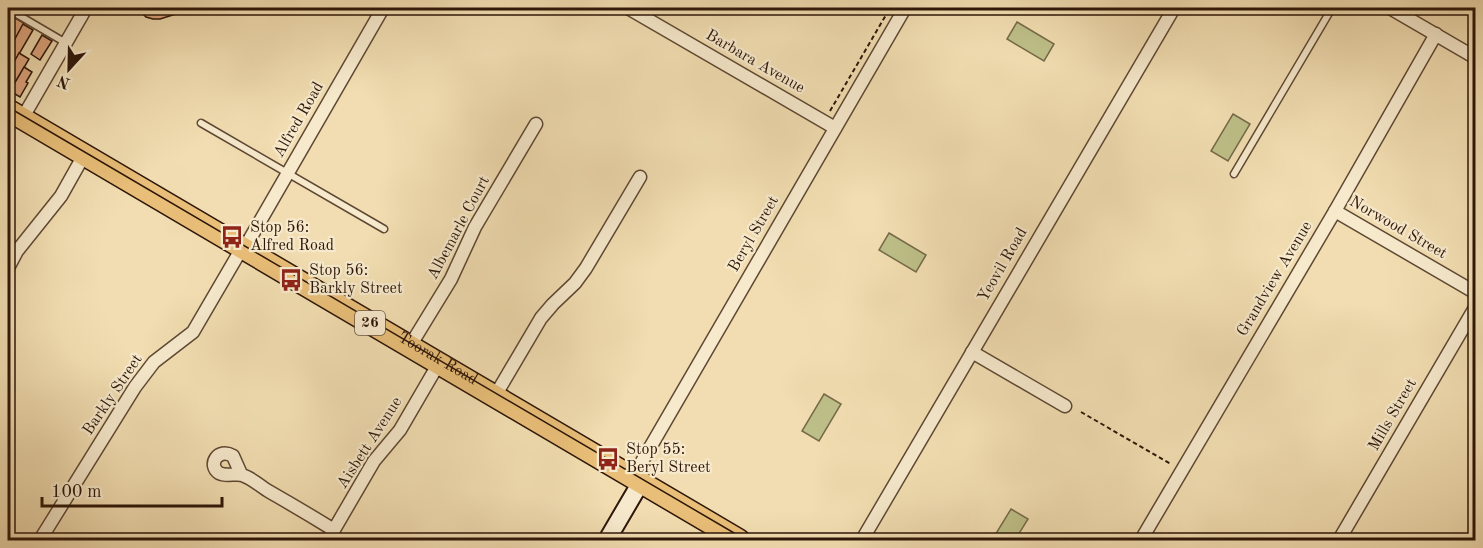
<svg xmlns="http://www.w3.org/2000/svg" width="1483" height="548" viewBox="0 0 1483 548" font-family="'Old Standard TT',serif">
<style>
.green{fill:#bec089;stroke:#766b49;stroke-width:1.5}
.building{fill:#e0a781;stroke:#2d1609;stroke-width:1.5}
.lines{fill:none;stroke-linecap:round;stroke-linejoin:round}
.lane-casing{stroke:#5e4833;stroke-width:9}
.street-casing{stroke:#5e4833;stroke-width:15}
.secondary-casing{stroke:#2d1609;stroke-width:20}
.highway-casing{stroke:#2d1609;stroke-width:24}
.path{stroke:#2d1609;stroke-width:2;stroke-dasharray:4.5 3;stroke-linecap:butt}
.lane{stroke:#f6e9cc;stroke-width:6}
.street{stroke:#f6e9cc;stroke-width:12}
.secondary{stroke:#f6e9cc;stroke-width:16}
.highway{stroke:#e8be78;stroke-width:21}
.tram{stroke:#2d1609;stroke-width:1.5}
.labels{text-anchor:middle;dominant-baseline:central;stroke-width:4.5;stroke-linejoin:round;paint-order:stroke}
.shield{fill:#f6e9cc;stroke:#695544;stroke-width:1.5}
.shield-label{font-size:15px;font-weight:bold;fill:#2d1609}
.street-label{font-size:16px;fill:#2d1609;stroke:#f6e9cc}
.poi-label{font-size:16px;fill:#2d1609;stroke:#f6e9cc;text-anchor:start}
</style>
<rect width="100%" height="100%" fill="#f1ddb1"/>
<filter id="stains"><feTurbulence type="fractalNoise" baseFrequency=".00333" numOctaves="4"/><feColorMatrix values="0 0 0 0 .2 0 0 0 0 .09 0 0 0 0 .02 0 0 0 .5 -.17"/></filter>
<radialGradient id="worn" r=".72"><stop offset=".6" stop-color="#630" stop-opacity="0"/><stop offset="1" stop-color="#630" stop-opacity=".3"/></radialGradient>
<!-- green -->
<g class="green">
<polygon points="1017,22 1054,44 1044,61 1007,39"/>
<polygon points="1233,114 1250,124 1228,161 1211,151"/>
<polygon points="889,233 926,255 916,272 879,250"/>
<polygon points="824,394 841,404 819,441 802,431"/>
<polygon points="1011,509 1028,519 1015,540 992,540"/>
</g>
<!-- building -->
<g class="building">
<polygon points="139,8 174,8 176,14 160,19 153,19 146,17 140,11"/>
<polygon points="8,14 24,23 8,52"/>
<polygon points="23,24 33,30 8,73 8,52"/>
<polygon points="42,35 52,41 40,60 31,54"/>
<polygon points="19,53 29,59 11,90 8,87 8,73"/>
<polygon points="24,67 32,72 26,82 28,83 20,97 10,91"/>
</g>
<g class="lines">
<!-- lane casing -->
<g class="lane-casing">
<g id="lane">
<polyline points="8,9 66,43"/>
<polyline points="201,123 384,229"/>
<polyline points="1234,174 1332,8"/>
</g>
</g>
<!-- street casing -->
<g class="street-casing">
<g id="street">
<polyline points="628,8 835,128"/>
<polyline points="1390,8 1476,58"/>
<polyline points="22,119 86,8"/>
<polyline points="1335,211 1476,293"/>
<polyline points="244,249 383,8"/>
<polyline points="8,268 17,251 61,196 84,155"/>
<polyline points="410,346 451,279 475,227 536,124"/>
<polyline points="972,352 1065,406"/>
<polyline points="495,396 541,318 553,304 575,283 586,268 640,177"/>
<path d="M241,474L233,456C218,447 207,465 219,473C226,477 235,473 242,475C252,478 261,487 270,492C291,504 313,517 334,530"/>
<polyline points="633,477 905,8"/>
<polyline points="40,540 135,387 154,362 193,332 242,248"/>
<polyline points="328,540 374,461 400,430 439,363"/>
<polyline points="862,540 1174,8"/>
<polyline points="1141,540 1335,211 1436,34"/>
<polyline points="1339,540 1476,306"/>
</g>
</g>
<!-- secondary casing -->
<g class="secondary-casing">
<polyline id="secondary" points="607,540 641,482"/>
</g>
<!-- highway casing -->
<g class="highway-casing">
<polyline id="highway" points="8,110 739,540"/>
</g>
<!-- path -->
<g class="path">
<polyline points="830,111 890,8"/>
<polyline points="1081,412 1171,464"/>
</g>
<!-- lane -->
<use href="#lane" class="lane"/>
<!-- street -->
<use href="#street" class="street"/>
<!-- secondary -->
<use href="#secondary" class="secondary"/>
<!-- highway -->
<use href="#highway" class="highway"/>
<!-- tram -->
<path class="tram" id="s1" d="M8,107L746,540"/>
</g>
<!-- icons -->
<defs>
<g id="bus-bare" transform="scale(1.8)"><path d="M-5-6H5V4H4V6H2V4H-2V6H-4V4H-5ZM-3.5-4V0h7V-4ZM-3.5 1.2v1.5H-2V1.2ZM2 1.2v1.5H3.5V1.2Z" fill="#8f2418" stroke="#f6e9cc" stroke-width="2.5" paint-order="stroke"/></g>
</defs>
<g fill-rule="evenodd">
<use href="#bus-bare" x="232" y="237"/>
<use href="#bus-bare" x="291" y="280"/>
<use href="#bus-bare" x="608" y="459"/>
</g>
<g class="labels">
<!-- shield labels -->
<rect class="shield" x="355" y="311" width="30" height="24" rx="4.5"/>
<g class="shield-label">
<text x="370" y="323">26</text>
</g>
<!-- street labels -->
<g class="street-label">
<text transform="translate(755 62) rotate(30)">Barbara Avenue</text>
<text transform="translate(299 120) rotate(-60)">Alfred Road</text>
<text transform="translate(459 228) rotate(-62)">Albemarle Court</text>
<text transform="translate(1398 228) rotate(30)">Norwood Street</text>
<text transform="translate(754 234) rotate(-60)">Beryl Street</text>
<text transform="translate(1003 265) rotate(-60)">Yeovil Road</text>
<text transform="translate(1275 279) rotate(-59)">Grandview Avenue</text>
<text stroke="none"><textPath href="#s1" startOffset="498">Toorak Road</textPath></text>
<text transform="translate(113 395) rotate(-56)">Barkly Street</text>
<text transform="translate(1393 415) rotate(-60)">Mills Street</text>
<text transform="translate(370 443) rotate(-57)">Aisbett Avenue</text>
</g>
<!-- poi labels -->
<g class="poi-label">
<text x="250" y="228">Stop 56:<tspan x="250" dy="18">Alfred Road</tspan></text>
<text x="309" y="271">Stop 56:<tspan x="309" dy="18">Barkly Street</tspan></text>
<text x="626" y="450">Stop 55:<tspan x="626" dy="18">Beryl Street</tspan></text>
</g>
</g>
<!-- margin -->
<rect width="1483" height="548" fill="none" stroke="#f1ddb1" stroke-width="30"/>
<rect x="9" y="9" width="1465" height="530" fill="none" stroke="#2d1609" stroke-width="3"/>
<rect x="15" y="15" width="1453" height="518" fill="none" stroke="#2d1609" stroke-width="1.5"/>
<!-- north arrow -->
<g transform="translate(69 69) rotate(202)" stroke="#f6e9cc" stroke-width="4.5" paint-order="stroke">
<path d="M0-4.5L10 22L0 15L-10 22Z" fill="#2d1609"/>
<text y="-9" font-size="16" font-weight="bold" text-anchor="middle" fill="#2d1609">N</text>
</g>
<!-- scale -->
<path d="M42 497v9h180v-9" fill="none" stroke="#2d1609" stroke-width="3"/>
<text x="51" y="497" font-size="18" fill="#2d1609" stroke="#f6e9cc" stroke-width="4.5" paint-order="stroke">100 m</text>
<rect width="100%" height="100%" filter="url(#stains)"/>
<rect width="100%" height="100%" fill="url(#worn)"/>
</svg>
